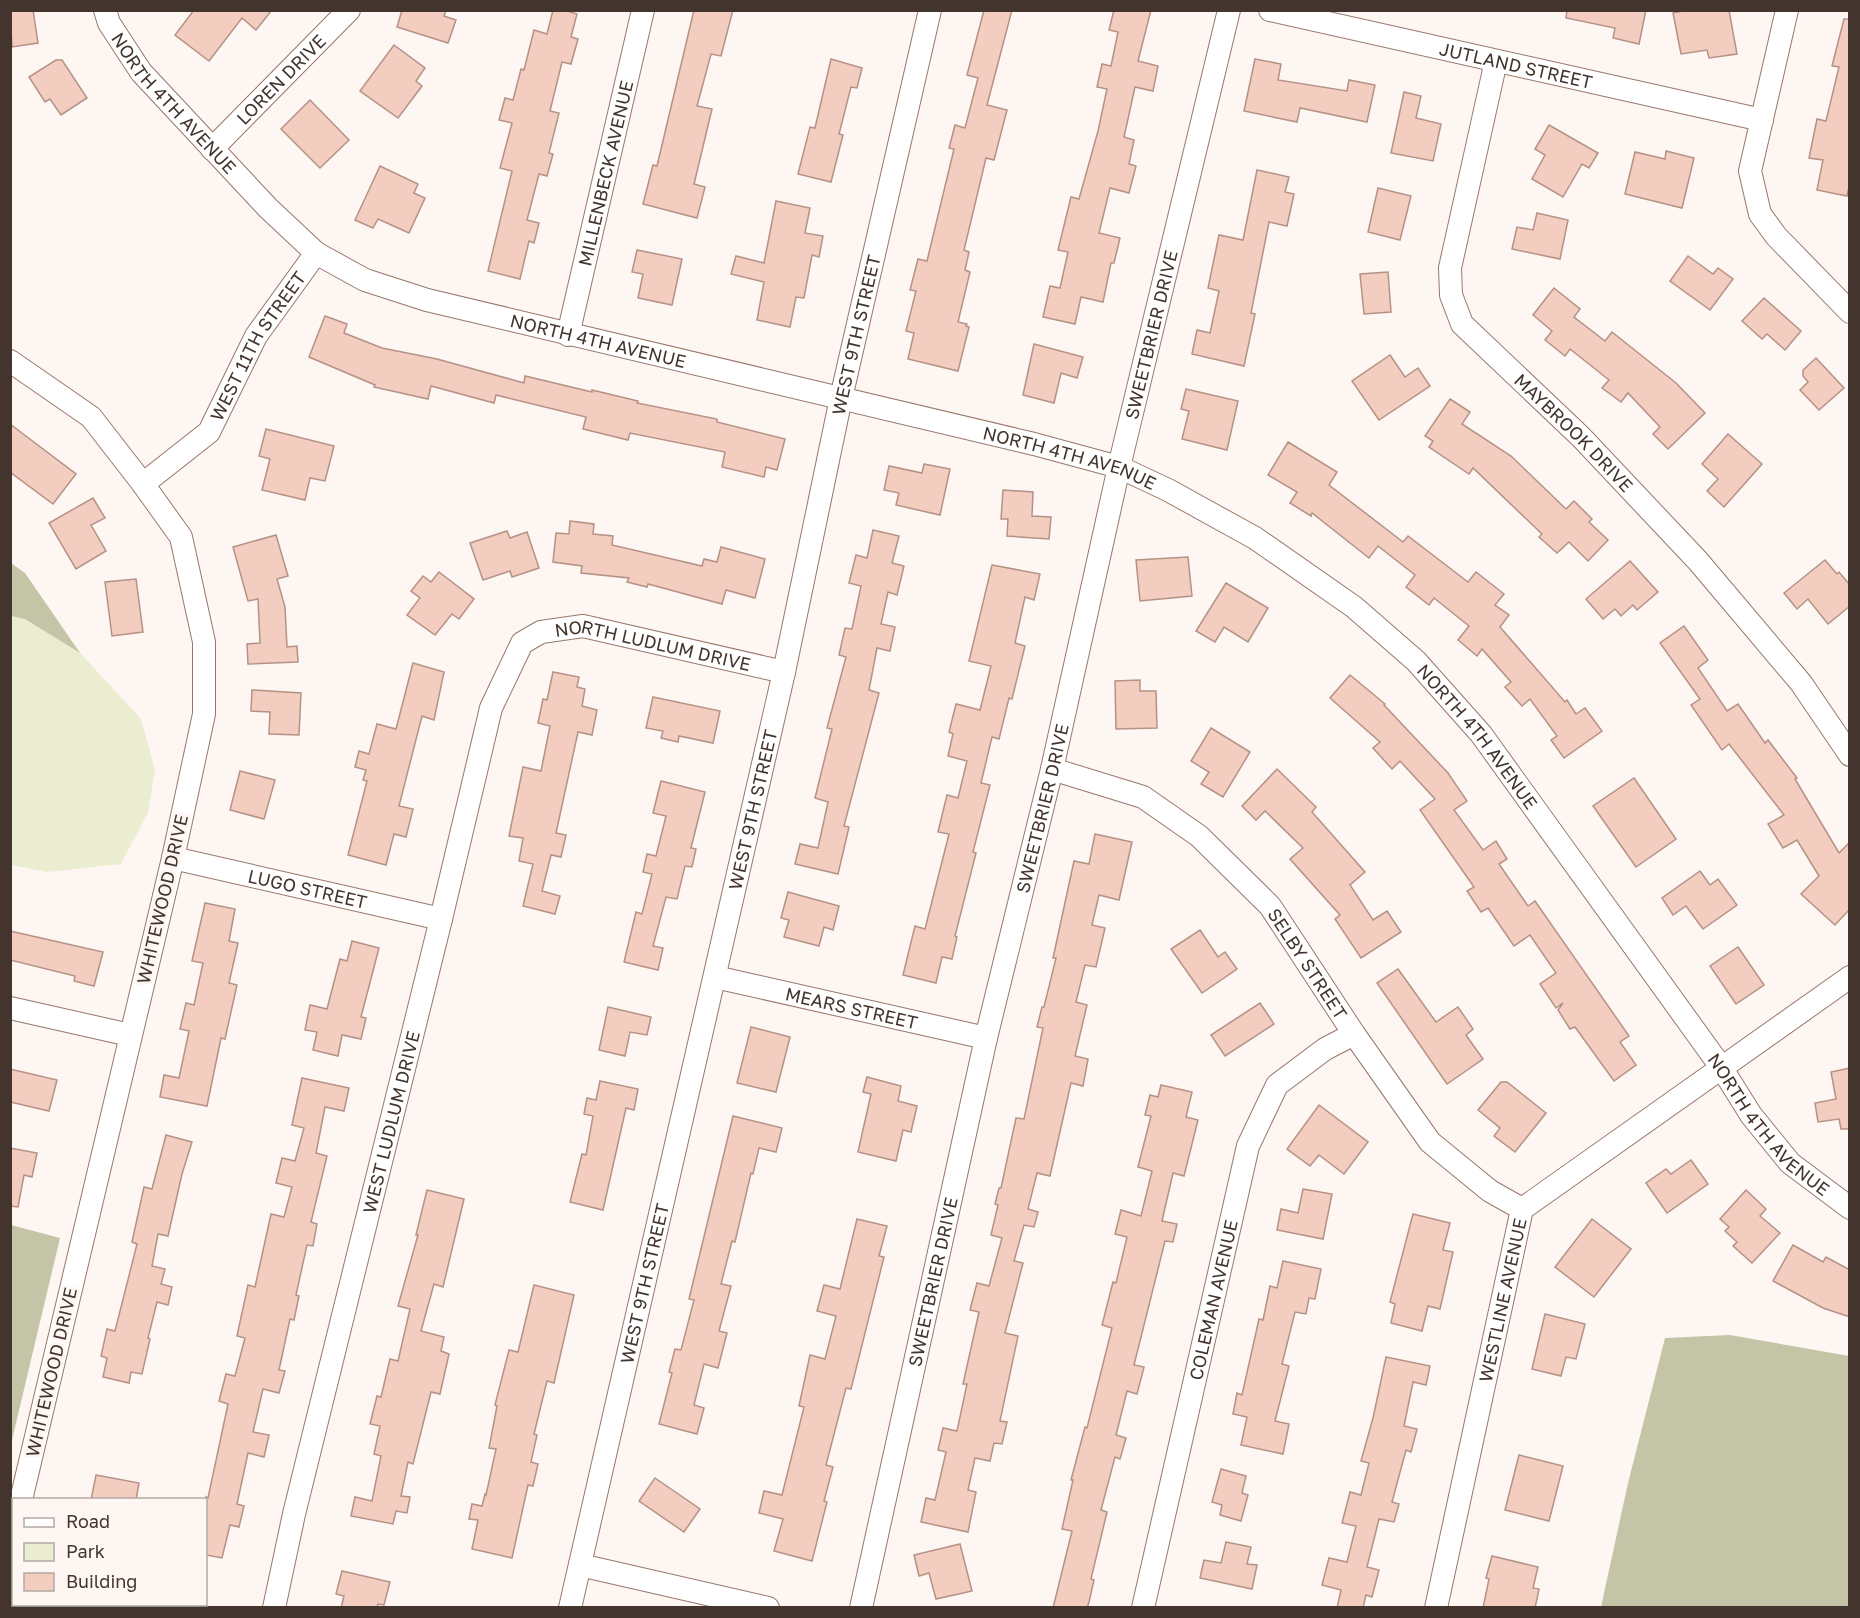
<svg xmlns="http://www.w3.org/2000/svg" width="1860" height="1618" viewBox="0 0 1860 1618" font-family="'Golos Text',sans-serif">
<style>
.green{fill:#ebedd1}
.forest{fill:#c3c5a6}
.building{fill:#f3cdbf;stroke:#b59285;stroke-width:1.5}
.lines{fill:none;stroke-linecap:round;stroke-linejoin:round}
.street-casing{stroke:#997769;stroke-width:24}
.street{stroke:#fff;stroke-width:22}
.labels{text-anchor:middle;dominant-baseline:central;stroke-width:6;stroke-linejoin:round;paint-order:stroke}
.street-label{font-size:18px;fill:#43352e;stroke:#fdf6f2}
</style>
<rect width="100%" height="100%" fill="#fdf6f2"/>
<!-- green -->
<polygon class="green" points="10,616 25,619 80,653 141,719 155,770 148,812 121,864 47,872 11,865"/>
<!-- forest -->
<g class="forest">
<polygon points="11,563 25,573 80,653 25,619 11,616"/>
<polygon points="11,1225 60,1238 11,1444 10,1225"/>
<polygon points="1730,1335 1849,1356 1849,1607 1601,1607 1628,1483 1665,1338"/>
</g>
<!-- building -->
<g class="building">
<polygon points="10,10 33,10 38,43 12,47"/>
<polygon points="194,10 272,10 256,30 242,18 209,61 175,35"/>
<polygon points="402,10 446,10 444,16 456,20 448,43 397,27"/>
<polygon points="553,10 564,10 577,14 571,37 578,39 571,64 562,62 550,111 559,113 549,153 553,154 547,176 539,174 527,220 539,223 534,243 529,241 520,279 488,271 512,171 500,168 512,123 499,120 505,98 513,100 521,69 524,70 534,30 547,34"/>
<polygon points="694,10 733,10 721,56 711,54 697,106 712,109 694,184 705,187 697,218 643,204 653,165 657,166"/>
<polygon points="984,10 1012,10 987,105 1007,110 994,160 986,158 964,250 969,252 965,270 970,272 958,322 967,324 966,326 969,327 958,371 908,359 914,333 906,331 916,291 910,290 918,259 927,261 954,149 949,148 955,125 965,128 978,78 967,75"/>
<polygon points="1114,10 1151,10 1138,61 1158,66 1153,91 1135,87 1124,137 1134,140 1129,164 1136,166 1129,193 1110,188 1099,233 1120,238 1114,263 1111,263 1103,302 1081,297 1075,324 1043,317 1050,286 1060,288 1068,252 1058,250 1071,197 1079,199 1098,131 1107,89 1097,87 1102,64 1111,66 1118,32 1109,30"/>
<polygon points="1567,10 1646,10 1639,44 1613,38 1615,28 1566,18"/>
<polygon points="1687,10 1729,10 1737,54 1709,58 1707,50 1681,54 1673,13"/>
<polygon points="1844,19 1850,19 1850,182 1847,196 1817,190 1823,160 1809,158 1817,119 1826,121 1839,67 1832,66"/>
<polygon points="394,45 425,68 416,81 422,86 398,118 360,91"/>
<polygon points="831,59 862,68 857,88 851,87 839,134 843,135 831,182 798,174 810,127 815,128"/>
<polygon points="1255,59 1281,64 1278,80 1347,91 1349,80 1375,85 1367,122 1300,108 1297,122 1244,111"/>
<polygon points="56,60 62,60 87,98 61,115 50,99 45,102 29,77"/>
<polygon points="1404,92 1421,96 1416,118 1441,124 1433,161 1391,153"/>
<polygon points="310,100 349,140 320,168 281,129"/>
<polygon points="1549,125 1598,153 1589,168 1582,164 1563,197 1532,179 1545,155 1535,149"/>
<polygon points="1666,151 1694,158 1682,208 1625,194 1635,152 1665,159"/>
<polygon points="380,166 418,184 414,193 425,198 409,233 378,219 373,228 355,220"/>
<polygon points="1257,170 1289,177 1285,192 1294,194 1287,226 1269,222 1251,313 1255,314 1244,366 1192,354 1197,330 1210,333 1219,291 1208,288 1219,235 1243,240"/>
<polygon points="1378,188 1411,196 1400,240 1368,232"/>
<polygon points="776,201 810,208 805,233 823,236 819,257 812,255 804,298 796,297 790,327 757,320 764,282 731,274 736,256 764,263"/>
<polygon points="1537,213 1568,220 1560,259 1512,249 1517,227 1533,230"/>
<polygon points="637,250 682,259 672,305 638,298 643,274 632,272"/>
<polygon points="1688,256 1713,274 1718,268 1733,279 1710,310 1670,281"/>
<polygon points="1388,272 1391,312 1364,314 1360,274"/>
<polygon points="1554,288 1580,309 1574,317 1605,341 1612,332 1676,383 1705,413 1668,449 1653,434 1660,427 1628,393 1621,402 1602,388 1609,380 1570,349 1565,356 1545,340 1552,331 1533,315"/>
<polygon points="1764,298 1801,331 1785,350 1767,334 1762,339 1742,321"/>
<polygon points="325,316 347,324 344,333 382,348 437,359 524,383 525,376 592,392 592,390 638,401 637,403 717,419 717,422 785,439 777,470 766,467 764,477 722,467 725,452 630,433 628,440 583,429 586,417 496,395 494,403 431,386 428,399 374,387 375,385 309,357"/>
<polygon points="1034,344 1083,357 1077,378 1061,373 1054,403 1023,395"/>
<polygon points="1390,355 1405,377 1418,368 1430,386 1379,420 1352,381"/>
<polygon points="1816,358 1844,388 1819,410 1800,390 1808,382 1803,376 1803,370"/>
<polygon points="1186,389 1238,401 1227,450 1182,439 1189,411 1181,409"/>
<polygon points="1450,399 1470,412 1462,424 1511,456 1566,509 1574,501 1592,519 1589,522 1608,540 1588,561 1569,542 1557,553 1539,537 1542,534 1473,468 1469,474 1429,447 1433,441 1425,436"/>
<polygon points="10,424 76,474 53,504 10,472"/>
<polygon points="266,429 334,446 325,481 310,478 305,500 262,490 270,459 259,456"/>
<polygon points="1728,434 1762,464 1724,507 1707,491 1718,479 1702,464"/>
<polygon points="1288,442 1337,472 1329,485 1403,542 1408,536 1468,582 1476,572 1504,594 1495,605 1509,615 1500,627 1565,702 1567,700 1576,714 1585,708 1602,731 1564,758 1551,740 1557,736 1530,699 1522,706 1505,687 1511,682 1482,649 1477,656 1458,640 1469,626 1434,598 1429,605 1406,587 1415,575 1378,546 1369,558 1312,513 1311,516 1290,503 1297,492 1268,475"/>
<polygon points="924,464 950,469 940,515 896,505 899,493 884,490 889,466 922,473"/>
<polygon points="1003,490 1033,492 1032,516 1051,517 1049,539 1007,536 1008,519 1001,519"/>
<polygon points="93,498 105,518 91,525 106,551 76,569 49,523"/>
<polygon points="570,521 594,524 593,534 613,536 612,545 702,566 704,559 717,562 721,547 765,559 755,598 726,590 722,604 648,584 647,587 627,582 629,578 581,573 582,566 553,562 556,533 569,534"/>
<polygon points="873,530 899,536 892,563 904,566 897,595 888,592 881,624 895,627 890,651 877,648 869,690 879,693 844,826 849,827 838,874 795,864 800,844 818,848 828,802 815,798 832,729 827,728 846,657 839,655 845,628 852,629 861,586 849,583 856,555 867,558"/>
<polygon points="507,531 510,538 527,532 539,568 512,577 510,571 483,580 470,543"/>
<polygon points="276,535 288,576 277,579 285,607 287,647 297,646 298,662 248,664 247,644 260,643 258,599 248,601 233,547"/>
<polygon points="1188,557 1192,596 1140,601 1136,560"/>
<polygon points="1825,560 1837,574 1839,572 1850,585 1850,606 1828,624 1808,599 1797,609 1784,593"/>
<polygon points="1630,561 1658,592 1637,610 1633,605 1621,616 1615,609 1603,619 1586,599"/>
<polygon points="992,565 1040,574 1034,600 1025,597 1015,643 1025,646 1012,699 1009,698 999,739 992,737 981,783 990,785 973,852 976,853 955,936 957,937 952,959 942,957 936,983 903,975 915,926 925,929 949,834 938,832 947,795 958,798 967,761 948,756 953,734 949,732 956,704 980,710 991,666 969,661"/>
<polygon points="439,572 474,599 459,619 452,614 435,635 407,615 420,598 411,591 423,576 431,582"/>
<polygon points="136,579 143,632 112,636 105,582"/>
<polygon points="1226,583 1268,608 1248,642 1224,627 1215,642 1196,631"/>
<polygon points="1684,626 1708,660 1698,668 1727,711 1738,704 1765,743 1768,740 1797,778 1795,779 1839,853 1850,842 1850,909 1835,925 1801,894 1819,876 1797,840 1783,848 1768,824 1784,815 1729,744 1722,750 1691,705 1700,699 1660,643"/>
<polygon points="413,663 444,672 434,720 422,716 399,806 413,809 406,837 394,834 386,865 348,855 367,781 363,780 366,770 355,767 359,751 369,754 377,724 396,729"/>
<polygon points="553,672 579,677 577,687 585,689 582,706 597,710 592,735 578,732 556,833 566,835 561,857 551,855 542,891 560,896 555,914 523,906 533,864 519,861 523,838 509,836 523,767 541,771 550,726 538,723 543,699 547,700"/>
<polygon points="1350,675 1385,704 1384,705 1448,773 1467,801 1454,810 1483,850 1496,841 1507,859 1499,864 1528,906 1535,901 1629,1036 1620,1042 1636,1065 1614,1081 1575,1027 1570,1029 1558,1010 1563,1003 1556,1008 1540,984 1556,973 1530,935 1514,946 1488,908 1481,912 1467,891 1474,887 1420,810 1435,799 1400,761 1392,769 1373,748 1380,742 1330,698"/>
<polygon points="1140,680 1140,691 1156,691 1157,728 1116,729 1115,681"/>
<polygon points="252,690 301,693 299,735 269,734 270,712 251,711"/>
<polygon points="653,697 720,711 713,743 679,736 678,742 661,738 663,731 646,728"/>
<polygon points="1211,728 1250,752 1223,797 1201,784 1209,772 1191,761"/>
<polygon points="1277,769 1316,807 1312,812 1365,872 1350,885 1373,920 1387,911 1401,932 1361,958 1335,919 1340,915 1290,859 1303,848 1265,811 1256,820 1242,806"/>
<polygon points="240,771 275,780 264,819 230,810"/>
<polygon points="1634,778 1676,839 1636,867 1593,806"/>
<polygon points="661,781 705,792 691,848 696,849 692,867 685,866 677,899 666,897 653,946 663,948 658,970 624,962 636,912 642,914 652,874 643,872 647,854 656,856 666,816 653,813"/>
<polygon points="1095,834 1132,842 1119,900 1099,895 1092,925 1105,928 1096,967 1085,965 1076,1002 1087,1005 1075,1056 1088,1059 1083,1086 1071,1083 1050,1176 1037,1173 1028,1209 1038,1212 1034,1227 1024,1225 1014,1261 1023,1263 1005,1333 1018,1336 1000,1421 1007,1422 1002,1444 994,1443 990,1461 975,1458 968,1490 976,1492 968,1532 921,1522 926,1498 935,1500 946,1452 938,1450 943,1428 957,1431 967,1384 963,1384 979,1312 970,1310 977,1283 989,1286 1002,1238 991,1235 998,1205 995,1204 999,1188 1001,1188 1016,1118 1024,1119 1043,1028 1037,1027 1042,1007 1044,1007 1056,958 1053,958 1074,861 1089,864"/>
<polygon points="1700,871 1710,885 1718,879 1737,905 1703,929 1686,906 1673,915 1662,898"/>
<polygon points="788,892 839,906 833,930 824,927 819,946 784,937 789,920 781,918"/>
<polygon points="205,903 235,909 229,941 238,943 229,983 237,985 225,1039 221,1038 207,1106 160,1097 164,1075 179,1078 189,1031 180,1029 186,1003 194,1005 203,963 192,961"/>
<polygon points="1200,930 1218,957 1225,952 1237,969 1202,993 1171,949"/>
<polygon points="10,931 103,952 94,986 74,981 75,976 10,960"/>
<polygon points="352,941 379,948 361,1017 366,1018 361,1039 342,1035 338,1056 313,1050 317,1032 305,1030 310,1005 327,1009 340,959 347,961"/>
<polygon points="1738,947 1764,985 1736,1004 1710,966"/>
<polygon points="1398,969 1436,1022 1458,1007 1473,1029 1466,1035 1483,1059 1447,1084 1377,983"/>
<polygon points="1260,1003 1274,1024 1225,1056 1211,1035"/>
<polygon points="608,1007 651,1017 647,1035 630,1032 625,1056 599,1050"/>
<polygon points="751,1027 790,1037 776,1092 737,1083"/>
<polygon points="1850,1068 1850,1129 1841,1129 1839,1119 1818,1122 1815,1103 1836,1099 1831,1072"/>
<polygon points="10,1069 57,1080 49,1111 10,1102"/>
<polygon points="867,1077 901,1086 898,1101 917,1106 911,1132 903,1130 896,1161 858,1152 871,1094 863,1092"/>
<polygon points="302,1078 349,1088 344,1111 325,1107 316,1153 327,1156 311,1222 317,1224 313,1246 307,1245 296,1295 299,1296 294,1320 290,1319 279,1370 285,1371 279,1393 263,1389 253,1432 269,1435 264,1457 248,1453 237,1504 244,1506 239,1527 230,1525 222,1558 206,1555 206,1497 208,1498 228,1404 219,1401 226,1374 235,1376 245,1338 237,1336 248,1285 255,1287 271,1214 284,1217 292,1187 276,1183 282,1158 295,1161 304,1128 292,1125"/>
<polygon points="600,1081 638,1089 634,1110 626,1108 603,1210 570,1202 582,1154 586,1155 593,1116 584,1114 587,1098 596,1100"/>
<polygon points="1501,1082 1507,1082 1546,1113 1515,1152 1494,1136 1500,1128 1478,1110"/>
<polygon points="1161,1085 1192,1092 1186,1117 1198,1120 1184,1176 1173,1173 1162,1221 1177,1224 1173,1242 1165,1241 1134,1365 1144,1367 1137,1394 1127,1391 1116,1435 1126,1438 1120,1459 1115,1457 1101,1510 1107,1512 1091,1579 1094,1580 1089,1602 1087,1608 1053,1608 1072,1531 1062,1529 1073,1480 1071,1480 1085,1427 1087,1428 1112,1328 1102,1325 1113,1282 1116,1283 1127,1237 1115,1234 1121,1210 1141,1216 1152,1171 1138,1167 1151,1116 1145,1115 1150,1095 1158,1097"/>
<polygon points="1319,1105 1368,1142 1344,1174 1319,1155 1310,1166 1287,1149"/>
<polygon points="733,1116 782,1128 776,1152 759,1148 753,1174 751,1173 735,1242 732,1241 721,1284 731,1286 719,1331 727,1333 718,1368 704,1364 694,1405 704,1408 697,1434 659,1424 672,1373 669,1372 675,1349 681,1350 694,1300 689,1299"/>
<polygon points="166,1135 192,1142 182,1174 168,1236 158,1234 152,1266 165,1269 161,1284 172,1287 168,1305 157,1302 148,1338 150,1339 142,1374 131,1372 129,1383 103,1377 107,1358 101,1356 107,1329 115,1331 137,1244 132,1242 144,1187 152,1189"/>
<polygon points="10,1148 37,1153 32,1177 24,1175 18,1207 10,1206"/>
<polygon points="1691,1160 1708,1184 1667,1213 1646,1183 1666,1169 1671,1174"/>
<polygon points="1303,1189 1332,1194 1323,1239 1277,1230 1281,1209 1298,1213"/>
<polygon points="427,1190 464,1199 443,1287 434,1284 421,1331 444,1337 441,1351 449,1354 440,1394 431,1392 413,1464 408,1462 401,1496 410,1497 407,1513 396,1511 393,1524 351,1516 355,1497 372,1501 381,1456 374,1454 380,1426 370,1424 377,1396 381,1397 390,1359 398,1361 410,1309 398,1306 418,1235 416,1235"/>
<polygon points="1746,1190 1766,1209 1760,1216 1780,1233 1752,1263 1733,1246 1737,1242 1725,1231 1729,1227 1720,1219"/>
<polygon points="1413,1214 1450,1223 1443,1250 1453,1252 1440,1309 1428,1306 1422,1331 1391,1323 1395,1304 1390,1302"/>
<polygon points="857,1219 887,1226 879,1256 884,1257 851,1389 846,1388 826,1465 833,1467 824,1501 827,1502 812,1561 774,1551 783,1519 759,1513 764,1491 782,1495 804,1407 799,1406 810,1355 825,1359 836,1316 817,1311 824,1285 840,1289"/>
<polygon points="1592,1219 1631,1249 1594,1297 1555,1267"/>
<polygon points="1793,1245 1823,1262 1826,1257 1850,1270 1850,1317 1823,1308 1773,1281"/>
<polygon points="1283,1261 1321,1269 1315,1299 1309,1298 1306,1314 1295,1312 1282,1364 1289,1366 1275,1421 1289,1424 1283,1454 1241,1445 1247,1417 1233,1414 1237,1393 1242,1395 1259,1319 1263,1320 1270,1286 1277,1288"/>
<polygon points="534,1285 574,1295 554,1383 547,1381 534,1434 537,1435 531,1462 538,1464 533,1486 528,1485 512,1558 472,1549 478,1520 469,1519 472,1504 482,1506 485,1494 486,1495 496,1449 489,1448 497,1406 495,1405 509,1350 518,1352"/>
<polygon points="1545,1314 1585,1324 1576,1359 1566,1357 1561,1376 1532,1369"/>
<polygon points="1386,1357 1430,1366 1426,1385 1413,1382 1404,1426 1417,1429 1411,1452 1406,1450 1392,1502 1399,1504 1394,1522 1379,1519 1367,1567 1379,1570 1372,1597 1366,1595 1363,1608 1337,1608 1341,1590 1322,1585 1329,1558 1347,1562 1356,1526 1342,1523 1350,1492 1361,1495 1369,1463 1361,1461 1373,1418"/>
<polygon points="1519,1455 1563,1466 1549,1521 1505,1510"/>
<polygon points="1221,1469 1246,1476 1242,1493 1248,1495 1241,1521 1220,1515 1222,1505 1212,1502"/>
<polygon points="96,1475 139,1483 136,1500 91,1500"/>
<polygon points="655,1478 700,1509 684,1532 639,1501"/>
<polygon points="1226,1542 1251,1547 1247,1564 1257,1565 1252,1589 1200,1578 1204,1560 1221,1563"/>
<polygon points="960,1544 972,1591 936,1599 929,1573 919,1576 914,1555"/>
<polygon points="1492,1556 1538,1567 1533,1588 1539,1589 1535,1608 1483,1608 1489,1579 1486,1578"/>
<polygon points="342,1571 390,1582 384,1605 378,1604 377,1608 341,1608 344,1596 336,1594"/>
</g>
<g class="lines">
<!-- street casing -->
<g class="street-casing">
<g id="street">
<path id="s1" d="M105,10L109,23L141,72L268,208L316,253L365,280L427,300L1034,444L1119,467L1168,490L1255,538L1354,607L1416,661L1481,734L1721,1067L1751,1115L1790,1163L1850,1208"/>
<path id="s2" d="M1270,10L1762,120"/>
<polyline points="1787,10 1750,171 1760,214 1776,236 1850,312"/>
<path id="s3" d="M1496,61L1450,268L1451,295L1462,324L1581,437L1698,561L1801,683L1850,755"/>
<path id="s4" d="M212,149L349,10"/>
<path id="s5" d="M568,335L643,10"/>
<polyline points="10,361 91,417 143,484 181,537 204,642 204,714 173,858 21,1500"/>
<path id="s6" d="M143,484L209,432L256,336L316,253"/>
<path id="s7" d="M1052,769L1143,797L1199,836L1270,906L1354,1034L1430,1142L1490,1191L1522,1209"/>
<path id="s8" d="M173,858L441,919"/>
<path id="s9" d="M715,977L986,1038"/>
<polyline points="10,1008 130,1035"/>
<polyline points="10,1546 14,1533"/>
<polyline points="580,1565 768,1608"/>
<path id="s10" d="M274,1608L294,1514L441,919L491,708L522,643L541,632L583,626L784,672"/>
<path id="s11" d="M570,1608L784,672L841,398L930,10"/>
<path id="s12" d="M861,1608L986,1038L1052,769L1119,467L1229,10"/>
<path id="s13" d="M1143,1608L1248,1146L1277,1085L1325,1049L1354,1034"/>
<path id="s14" d="M1436,1608L1522,1209L1850,977"/>
</g>
</g>
<!-- street -->
<use href="#street" class="street"/>
</g>
<g class="labels">
<!-- street labels -->
<g class="street-label">
<text stroke="none"><textPath href="#s2" startOffset="252">JUTLAND STREET</textPath></text>
<text stroke="none"><textPath href="#s4" startOffset="98">LOREN DRIVE</textPath></text>
<text stroke="none"><textPath href="#s1" startOffset="117">NORTH 4TH AVENUE</textPath></text>
<text stroke="none"><textPath href="#s5" startOffset="166">MILLENBECK AVENUE</textPath></text>
<text stroke="none"><textPath href="#s11" startOffset="1305">WEST 9TH STREET</textPath></text>
<text stroke="none"><textPath href="#s12" startOffset="1306">SWEETBRIER DRIVE</textPath></text>
<text stroke="none"><textPath href="#s1" startOffset="621">NORTH 4TH AVENUE</textPath></text>
<text stroke="none"><textPath href="#s6" startOffset="183">WEST 11TH STREET</textPath></text>
<text stroke="none"><textPath href="#s3" startOffset="426">MAYBROOK DRIVE</textPath></text>
<text stroke="none"><textPath href="#s1" startOffset="1107">NORTH 4TH AVENUE</textPath></text>
<text stroke="none"><textPath href="#s10" startOffset="1134">NORTH LUDLUM DRIVE</textPath></text>
<text stroke="none"><textPath href="#s1" startOffset="1611">NORTH 4TH AVENUE</textPath></text>
<text stroke="none"><textPath href="#s12" startOffset="820">SWEETBRIER DRIVE</textPath></text>
<text stroke="none"><textPath href="#s11" startOffset="819">WEST 9TH STREET</textPath></text>
<text stroke="none"><textPath href="#s8" startOffset="138">LUGO STREET</textPath></text>
<text transform="translate(162 899) rotate(-77)">WHITEWOOD DRIVE</text>
<text stroke="none"><textPath href="#s7" startOffset="332">SELBY STREET</textPath></text>
<text stroke="none"><textPath href="#s9" startOffset="140">MEARS STREET</textPath></text>
<text stroke="none"><textPath href="#s10" startOffset="500">WEST LUDLUM DRIVE</textPath></text>
<text stroke="none"><textPath href="#s1" startOffset="2097">NORTH 4TH AVENUE</textPath></text>
<text stroke="none"><textPath href="#s12" startOffset="334">SWEETBRIER DRIVE</textPath></text>
<text stroke="none"><textPath href="#s11" startOffset="333">WEST 9TH STREET</textPath></text>
<text stroke="none"><textPath href="#s13" startOffset="316">COLEMAN AVENUE</textPath></text>
<text stroke="none"><textPath href="#s14" startOffset="315">WESTLINE AVENUE</textPath></text>
<text transform="translate(51 1372) rotate(-77)">WHITEWOOD DRIVE</text>
</g>
</g>
<!-- border -->
<rect width="1860" height="1618" fill="none" stroke="#43352e" stroke-width="24"/>
<!-- legend -->
<rect x="12" y="1498" width="195" height="108" fill="#fdf6f2" stroke="#b3a9a4" stroke-width="1.5"/>
<rect x="24" y="1518" width="30" height="9" fill="#ffffff" stroke="#b3a9a4" stroke-width="1.5"/>
<text x="66" y="1528" font-size="18" fill="#43352e">Road</text>
<rect x="24" y="1543" width="30" height="18" fill="#ebedd1" stroke="#b3a9a4" stroke-width="1.5"/>
<text x="66" y="1558" font-size="18" fill="#43352e">Park</text>
<rect x="24" y="1573" width="30" height="18" fill="#f3cdbf" stroke="#b3a9a4" stroke-width="1.5"/>
<text x="66" y="1588" font-size="18" fill="#43352e">Building</text>
</svg>
